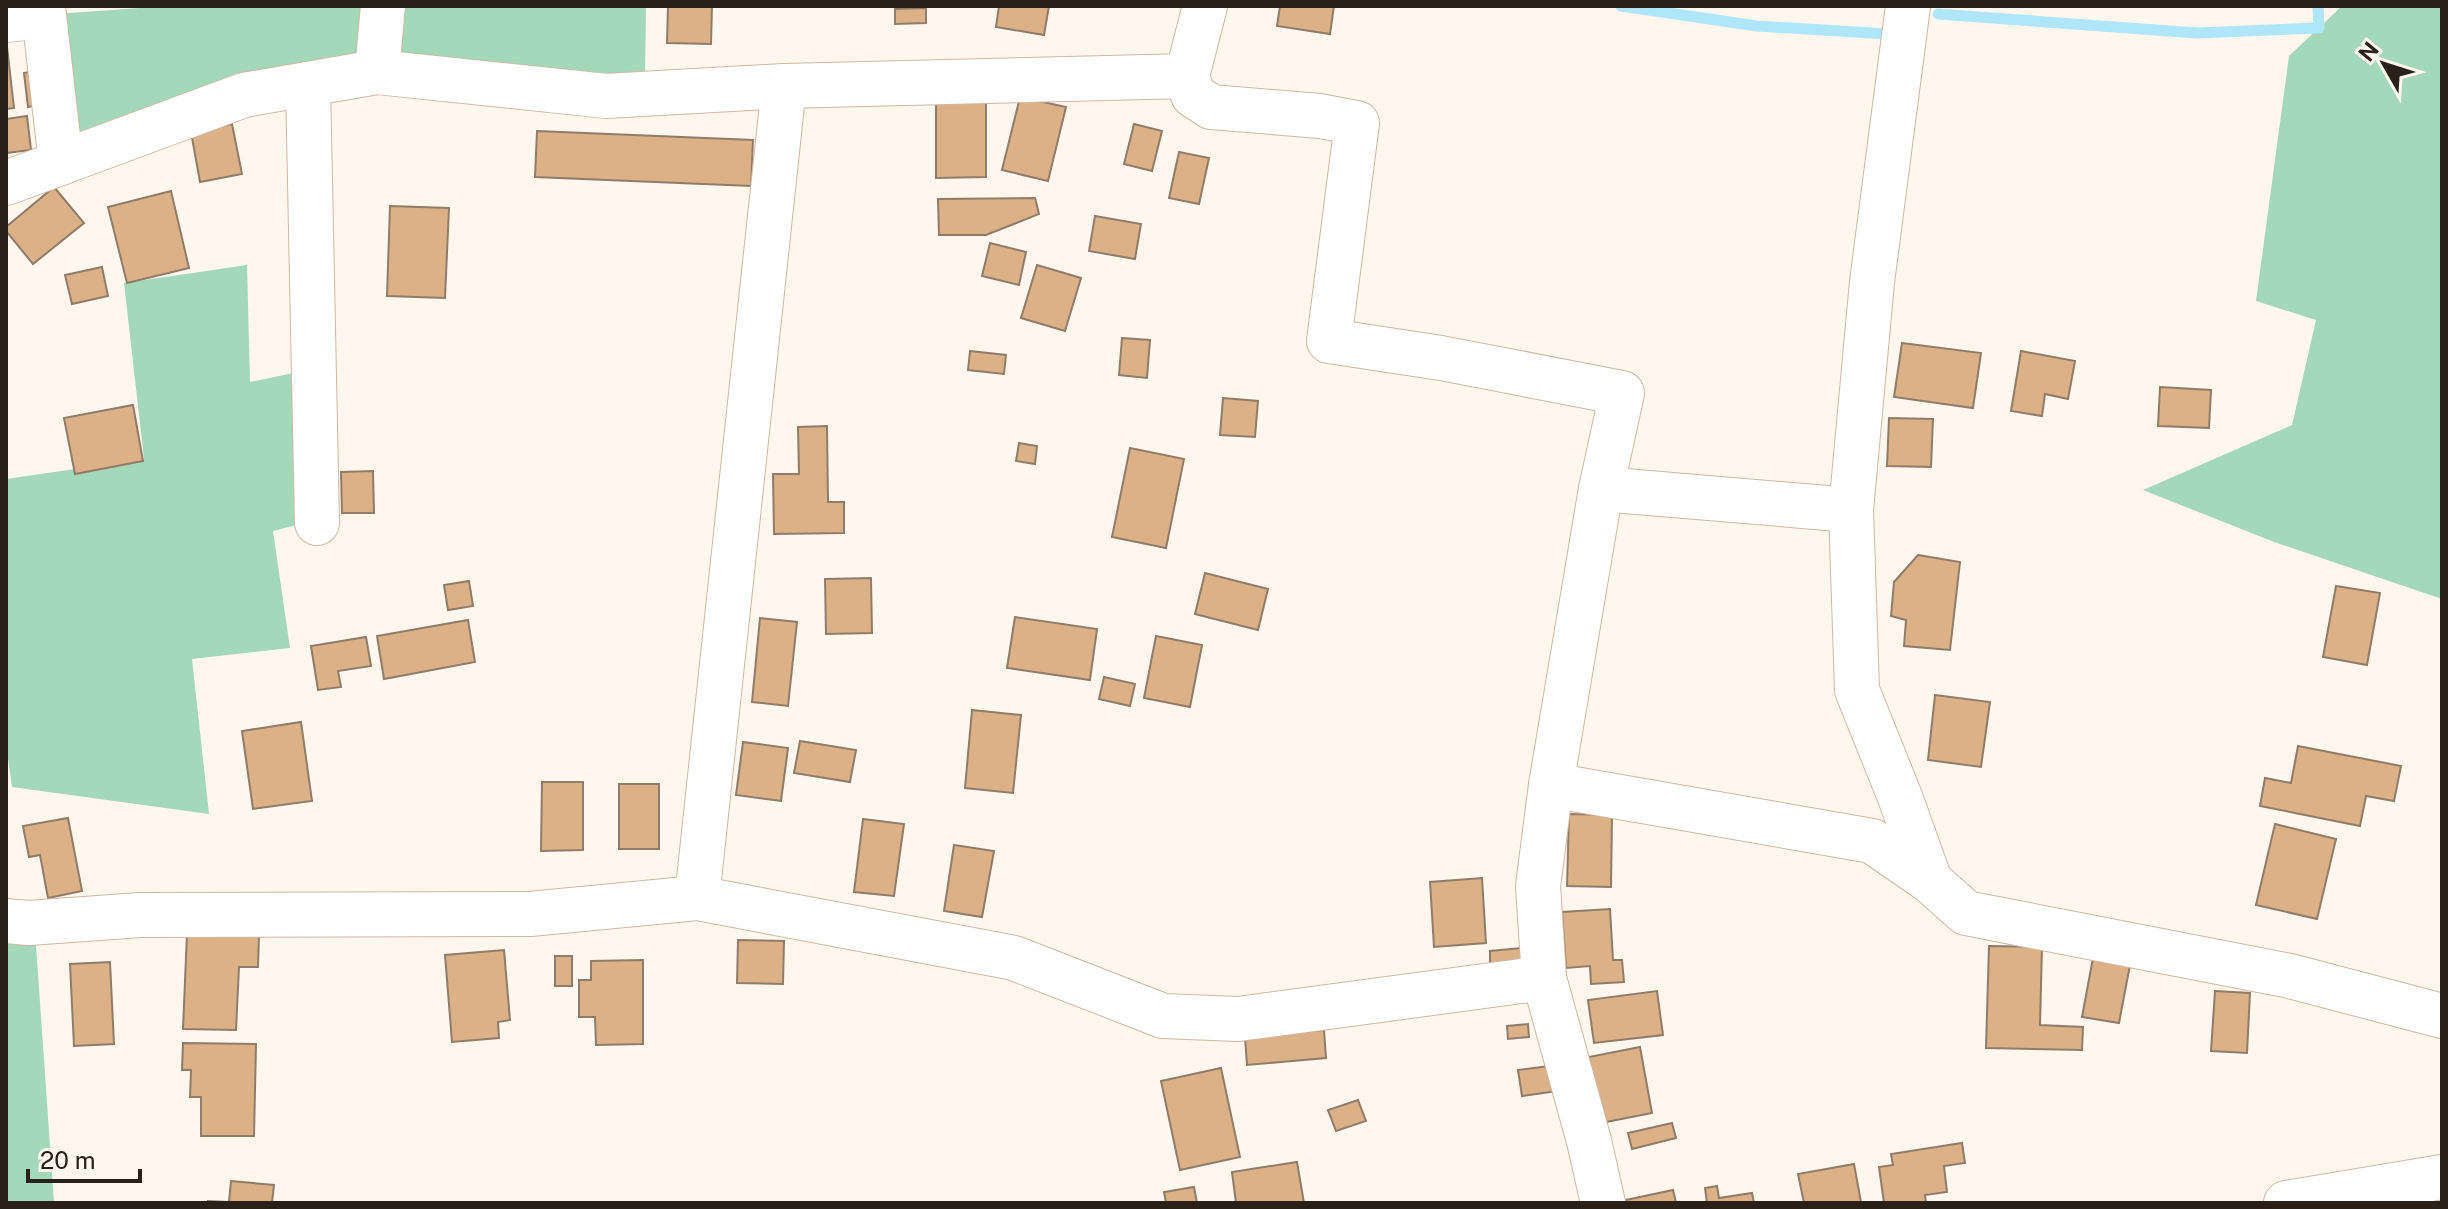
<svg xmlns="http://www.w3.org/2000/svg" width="2448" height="1209" viewBox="0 0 2448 1209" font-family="'Public Sans',sans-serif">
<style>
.green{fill:#a3d8b9}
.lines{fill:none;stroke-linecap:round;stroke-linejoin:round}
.stream{stroke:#b0e6f9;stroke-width:11}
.building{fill:#ddb187;stroke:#907c69;stroke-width:2}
.minor-casing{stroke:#ceb9a5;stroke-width:46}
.minor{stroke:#fff;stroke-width:44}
</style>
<rect width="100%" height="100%" fill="#fff6ee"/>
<!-- green -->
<g class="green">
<polygon points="168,6 646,6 645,82 396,61 71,141 55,14"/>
<polygon points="2342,6 2442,6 2442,599 2274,542 2143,490 2292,425 2316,320 2256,301 2289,56"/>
<polygon points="247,265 250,382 308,370 316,520 273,531 290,648 192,659 209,814 12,787 6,744 6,479 144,459 124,283"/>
<polygon points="6,940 36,945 54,1203 6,1203"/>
</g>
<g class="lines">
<!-- stream -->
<g class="stream">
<polyline points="1621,6 1757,26 1887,34"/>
<polyline points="1938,14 2197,33 2319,28 2318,6"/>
</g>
</g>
<!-- building -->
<g class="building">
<polygon points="668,6 712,6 711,44 667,43"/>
<polygon points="999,6 1049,6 1044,35 996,27"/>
<polygon points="1280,6 1334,6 1330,34 1277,26"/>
<polygon points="926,8 926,23 895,24 895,9"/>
<polygon points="6,38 14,108 6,109"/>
<polygon points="34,71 38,105 28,107 24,73"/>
<polygon points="1020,97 1066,107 1048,181 1002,170"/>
<polygon points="986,101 986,177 936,178 936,102"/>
<polygon points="27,116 31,150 6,153 6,119"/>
<polygon points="232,124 242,174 200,182 191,132"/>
<polygon points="1134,124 1162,131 1152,171 1124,164"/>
<polygon points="537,131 753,140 751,186 535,177"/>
<polygon points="1179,152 1209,158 1199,204 1169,198"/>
<polygon points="54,187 84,223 33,264 6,231 6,227"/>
<polygon points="171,191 189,268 127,283 108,207"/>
<polygon points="1035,198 1039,214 986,235 939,235 938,199"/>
<polygon points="390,206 449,208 445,298 387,296"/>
<polygon points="1095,216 1141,224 1135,259 1089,251"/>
<polygon points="990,243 1026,252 1019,285 982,276"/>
<polygon points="1037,265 1081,278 1065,331 1021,318"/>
<polygon points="102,267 108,296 72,304 65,275"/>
<polygon points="1122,338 1150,340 1147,378 1119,375"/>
<polygon points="1902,343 1981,353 1973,408 1894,397"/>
<polygon points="970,351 1006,355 1004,374 968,370"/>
<polygon points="2021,351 2075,361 2068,399 2045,394 2042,416 2011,411"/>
<polygon points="2160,387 2211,390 2209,428 2158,426"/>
<polygon points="1223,398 1258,401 1255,437 1220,435"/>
<polygon points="133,405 143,461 75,474 64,418"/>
<polygon points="1889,418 1933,419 1931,467 1887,466"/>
<polygon points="827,426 828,502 844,502 844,533 774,534 773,474 799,474 798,427"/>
<polygon points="1019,443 1037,446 1035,464 1016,461"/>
<polygon points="1130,448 1184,459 1166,548 1112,537"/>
<polygon points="373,471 374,513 342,513 341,472"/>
<polygon points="1918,555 1960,562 1950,650 1904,646 1906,620 1891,616 1894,582"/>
<polygon points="1205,573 1268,589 1258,630 1195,614"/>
<polygon points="871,578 872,633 826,634 825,579"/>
<polygon points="469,581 473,606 448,610 444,585"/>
<polygon points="2336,586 2380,593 2367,665 2323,657"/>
<polygon points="1015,617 1097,629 1090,680 1007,668"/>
<polygon points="760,618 797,622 788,706 752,702"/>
<polygon points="468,620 475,662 384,679 377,636"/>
<polygon points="1156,636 1202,645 1190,707 1144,698"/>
<polygon points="366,637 371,666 338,671 341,687 318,690 311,646"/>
<polygon points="1104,677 1135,684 1130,706 1099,699"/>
<polygon points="1935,695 1990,702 1981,767 1928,760"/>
<polygon points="972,710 1021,715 1013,793 965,788"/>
<polygon points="301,722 312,801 253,809 242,731"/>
<polygon points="800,741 856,750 850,782 794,773"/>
<polygon points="743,742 788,748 781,801 736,795"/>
<polygon points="2298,746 2401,766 2394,801 2366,796 2360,826 2260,806 2265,778 2291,783"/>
<polygon points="542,782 583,782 583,850 541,851"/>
<rect x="619" y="784" width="40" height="65"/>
<polygon points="1569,814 1612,815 1611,887 1567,886"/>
<polygon points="68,818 82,891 48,898 40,855 29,857 23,826"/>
<polygon points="863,819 904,824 894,896 854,892"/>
<polygon points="2275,824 2336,839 2317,919 2256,905"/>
<polygon points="954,845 994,851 982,917 944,911"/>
<polygon points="1482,878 1486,943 1434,947 1430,882"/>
<polygon points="1610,909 1613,960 1622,960 1624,982 1591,984 1590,966 1566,968 1562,912"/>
<polygon points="187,933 259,935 258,967 239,967 236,1030 183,1029"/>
<polygon points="738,940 784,941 783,984 737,983"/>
<polygon points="1989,946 2042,947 2040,1025 2083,1027 2082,1050 1986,1048"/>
<polygon points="1521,948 1522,961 1490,964 1490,951"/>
<polygon points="504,950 510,1020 498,1022 499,1038 452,1042 445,955"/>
<rect x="555" y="956" width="17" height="30"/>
<polygon points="2093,958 2130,965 2119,1023 2082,1017"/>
<polygon points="643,960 643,1044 596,1045 595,1017 579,1017 579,980 591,980 591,961"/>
<polygon points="110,962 114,1044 74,1046 70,964"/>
<polygon points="1657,991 1663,1035 1594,1043 1588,1000"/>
<polygon points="2215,991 2250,993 2247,1053 2211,1051"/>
<polygon points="1528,1024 1529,1037 1508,1039 1507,1026"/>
<polygon points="1324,1030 1326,1058 1247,1065 1245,1037"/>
<polygon points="183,1043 256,1044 254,1136 201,1136 201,1097 190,1097 191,1070 182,1070"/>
<polygon points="1640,1047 1652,1113 1601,1123 1589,1057"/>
<polygon points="1549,1066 1565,1090 1522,1096 1518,1070"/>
<polygon points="1221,1068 1240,1157 1180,1170 1161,1081"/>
<polygon points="1358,1100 1366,1121 1336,1131 1328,1110"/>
<polygon points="1672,1123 1676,1138 1632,1149 1628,1133"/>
<polygon points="1962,1143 1965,1163 1944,1166 1947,1192 1925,1195 1926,1203 1884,1203 1879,1167 1893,1165 1891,1154"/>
<polygon points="1297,1162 1304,1203 1236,1203 1232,1172"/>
<polygon points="1854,1164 1861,1202 1804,1203 1798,1174"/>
<polygon points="231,1181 274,1185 272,1203 208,1203 208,1201 229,1202"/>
<polygon points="1717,1186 1719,1198 1752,1193 1754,1203 1707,1203 1705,1188"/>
<polygon points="1194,1187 1197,1203 1166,1203 1164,1192"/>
<polygon points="1673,1190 1676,1203 1622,1203 1621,1201"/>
</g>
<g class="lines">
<!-- minor casing -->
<g class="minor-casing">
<g id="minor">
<polyline points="43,6 61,163"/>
<polyline points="1205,6 1187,76 1193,95 1211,107 1320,116 1357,123 1329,341 1441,358 1622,393 1601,489 1551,785 1538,886 1544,978 1589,1141 1603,1203"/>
<polyline points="1908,6 1872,282 1851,510 1857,690 1900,797 1930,881"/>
<polyline points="6,20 44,16"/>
<polyline points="377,72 383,6"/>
<polyline points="308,84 317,523"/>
<polyline points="6,183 244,95 377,72 606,96 784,86 1187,76"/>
<polyline points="1601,489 1851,510"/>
<polyline points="1551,785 1872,841 1930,881 1966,913 2290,976 2442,1016"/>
<polyline points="697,898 784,86"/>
<polyline points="6,921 29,923 140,915 530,914 697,898 1014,958 1163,1016 1238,1019 1544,978"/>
<polyline points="2286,1203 2442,1177"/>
</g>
</g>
<!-- minor -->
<use href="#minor" class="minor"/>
</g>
<!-- border -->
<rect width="2448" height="1209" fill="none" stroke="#292119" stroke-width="16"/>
<!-- north arrow -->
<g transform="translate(2384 64) rotate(309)" stroke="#fff6ee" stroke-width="6" paint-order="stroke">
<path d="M0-6L14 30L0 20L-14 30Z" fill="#292119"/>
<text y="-12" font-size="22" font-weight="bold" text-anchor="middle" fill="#292119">N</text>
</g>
<!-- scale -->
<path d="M28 1169v12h112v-12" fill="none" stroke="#292119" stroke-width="4"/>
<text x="40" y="1169" font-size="24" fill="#292119" stroke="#fff6ee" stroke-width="6" paint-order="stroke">20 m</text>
</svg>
